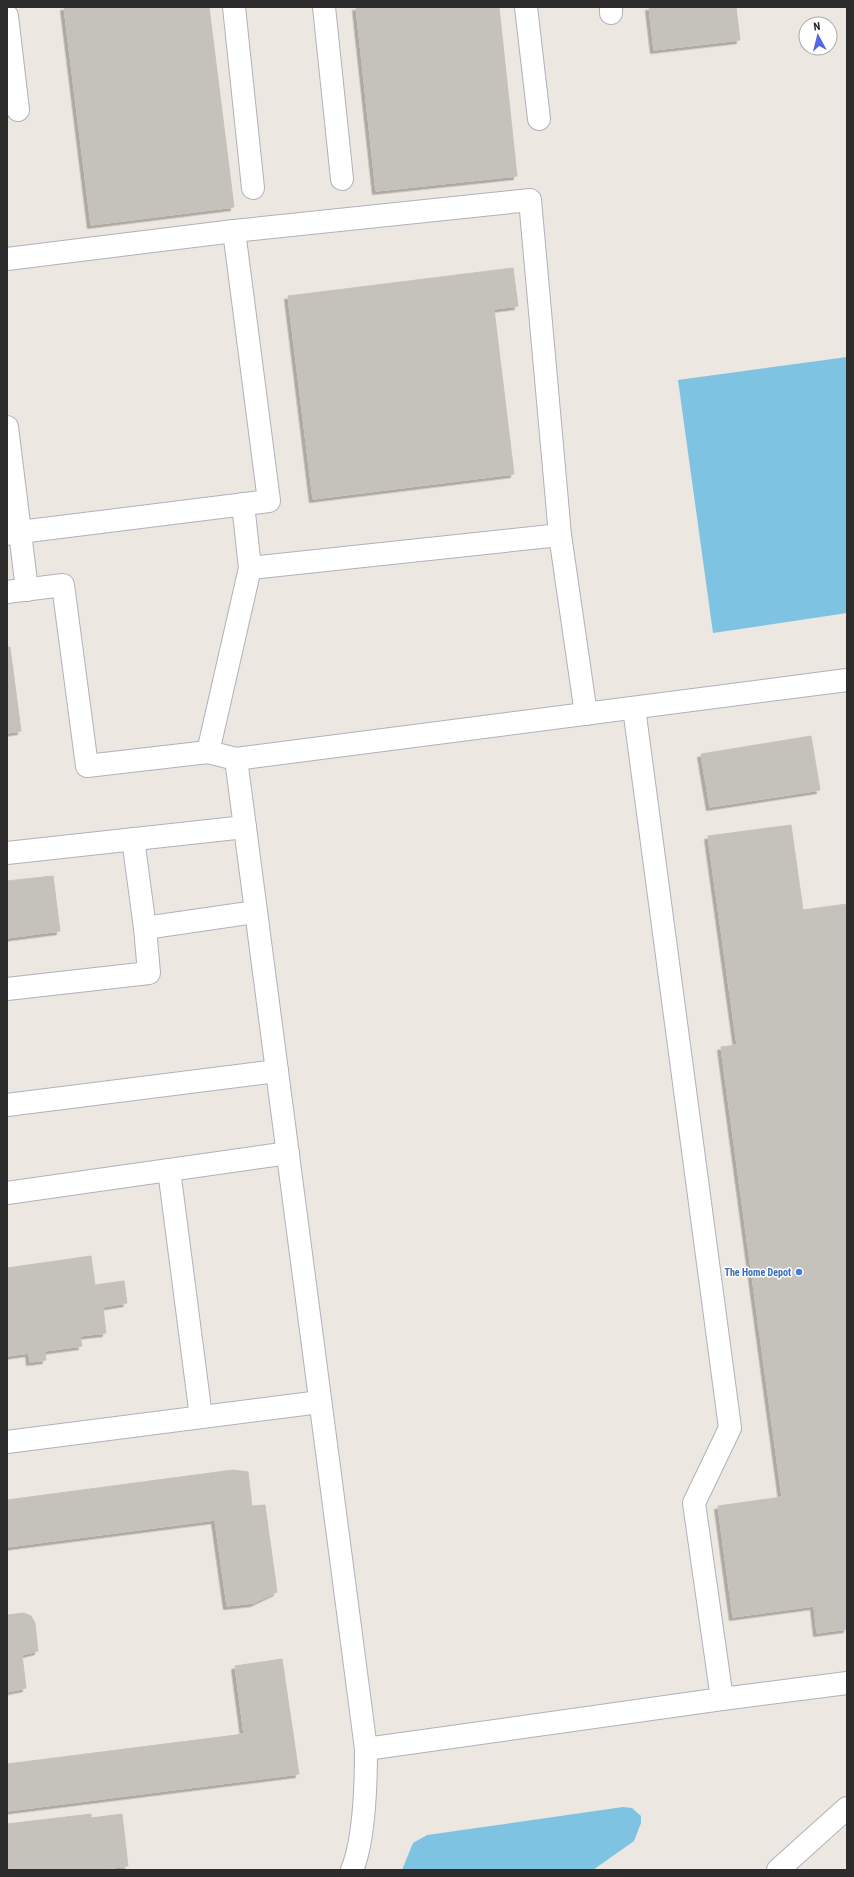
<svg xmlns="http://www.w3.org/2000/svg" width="854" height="1877" viewBox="0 0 854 1877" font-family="'Roboto Condensed',sans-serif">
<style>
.water{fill:#7fc3e2}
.building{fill:#c5c1bb;stroke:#c7c3ba;filter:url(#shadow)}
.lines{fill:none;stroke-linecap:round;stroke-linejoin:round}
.minor-casing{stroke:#b0b1bb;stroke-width:24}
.minor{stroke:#fff;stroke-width:22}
.shop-dot{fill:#3f7fe0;stroke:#fff;stroke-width:1.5}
.labels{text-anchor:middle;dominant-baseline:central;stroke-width:3;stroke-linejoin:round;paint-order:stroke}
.shop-label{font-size:10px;font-weight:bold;fill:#366cbe;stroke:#fff;text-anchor:end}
</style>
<defs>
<filter id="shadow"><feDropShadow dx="-3.5" dy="3.5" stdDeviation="0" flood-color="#0004"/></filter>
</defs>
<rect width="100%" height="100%" fill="#ece7e0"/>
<!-- water -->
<g class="water">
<polygon points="847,357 847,613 713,633 678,380"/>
<polygon points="623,1807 632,1808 641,1816 641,1823 634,1841 593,1870 402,1870 413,1843 427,1835"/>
</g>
<!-- building -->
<g class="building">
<polygon points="64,7 209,7 234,207 91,225"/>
<polygon points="356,7 499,7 517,176 376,191"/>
<polygon points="649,7 736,7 740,40 654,50"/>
<polygon points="513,268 518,306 494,309 514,474 313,499 288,296"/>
<polygon points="7,647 10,647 21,731 7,733"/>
<polygon points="811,736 820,790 710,807 701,754"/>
<polygon points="791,825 803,910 847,904 847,1629 817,1633 814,1606 733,1617 718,1506 782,1497 721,1047 737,1045 708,836"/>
<polygon points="53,876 60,931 7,938 7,881"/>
<polygon points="91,1256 95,1285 124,1281 127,1303 103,1307 106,1333 80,1336 82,1346 45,1351 46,1360 30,1362 29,1353 7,1356 7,1268"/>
<polygon points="233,1470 248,1472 252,1506 265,1505 277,1592 254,1603 227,1606 215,1520 7,1547 7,1500"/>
<polygon points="24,1613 31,1616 35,1623 38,1651 22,1655 26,1688 7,1692 7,1615"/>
<polygon points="282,1659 299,1774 7,1811 7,1764 244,1734 235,1666"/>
<polygon points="91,1814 91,1818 122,1814 128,1866 98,1870 9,1870 7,1824"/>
</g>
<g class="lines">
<!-- minor casing -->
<g class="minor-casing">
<g id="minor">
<polyline points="234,7 253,188"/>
<polyline points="324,7 342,179"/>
<polyline points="526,7 539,119"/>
<polyline points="611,7 611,13"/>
<polyline points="7,16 18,110"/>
<polyline points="234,231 530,200 560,535 250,568 243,504"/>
<polyline points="7,259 234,231 269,501 20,532 27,590"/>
<polyline points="7,427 20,532 7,534"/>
<polyline points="560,535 586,714"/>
<polyline points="7,592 63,585 87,766 208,752 250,568"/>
<polyline points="208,752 236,759 847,680"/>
<path d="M236,759L366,1749C366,1783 365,1839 352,1870"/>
<polyline points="133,839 145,928"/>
<polyline points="7,853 245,827"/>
<polyline points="7,989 149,973 145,928 256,912"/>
<polyline points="7,1105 277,1071"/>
<polyline points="169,1170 201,1417"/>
<polyline points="7,1193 288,1153"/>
<polyline points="7,1442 320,1402"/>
<polyline points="722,1699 847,1683"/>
<polyline points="366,1749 722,1699 694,1503 730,1428 634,708"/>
<polyline points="778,1870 847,1808"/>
</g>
</g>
<!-- minor -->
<use href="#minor" class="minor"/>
</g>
<!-- markers -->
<circle class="shop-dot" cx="799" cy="1272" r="4"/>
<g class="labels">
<!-- shop labels -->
<g class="shop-label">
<text x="791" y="1272">The Home Depot</text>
</g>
</g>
<!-- border -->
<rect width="854" height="1877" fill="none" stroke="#2c2c2c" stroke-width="16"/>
<!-- north arrow -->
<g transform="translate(818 36) rotate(353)"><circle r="19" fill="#ffffff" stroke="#ababab"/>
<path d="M0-3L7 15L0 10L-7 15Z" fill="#5267e7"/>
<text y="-6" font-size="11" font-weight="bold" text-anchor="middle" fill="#2c2c2c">N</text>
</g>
</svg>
